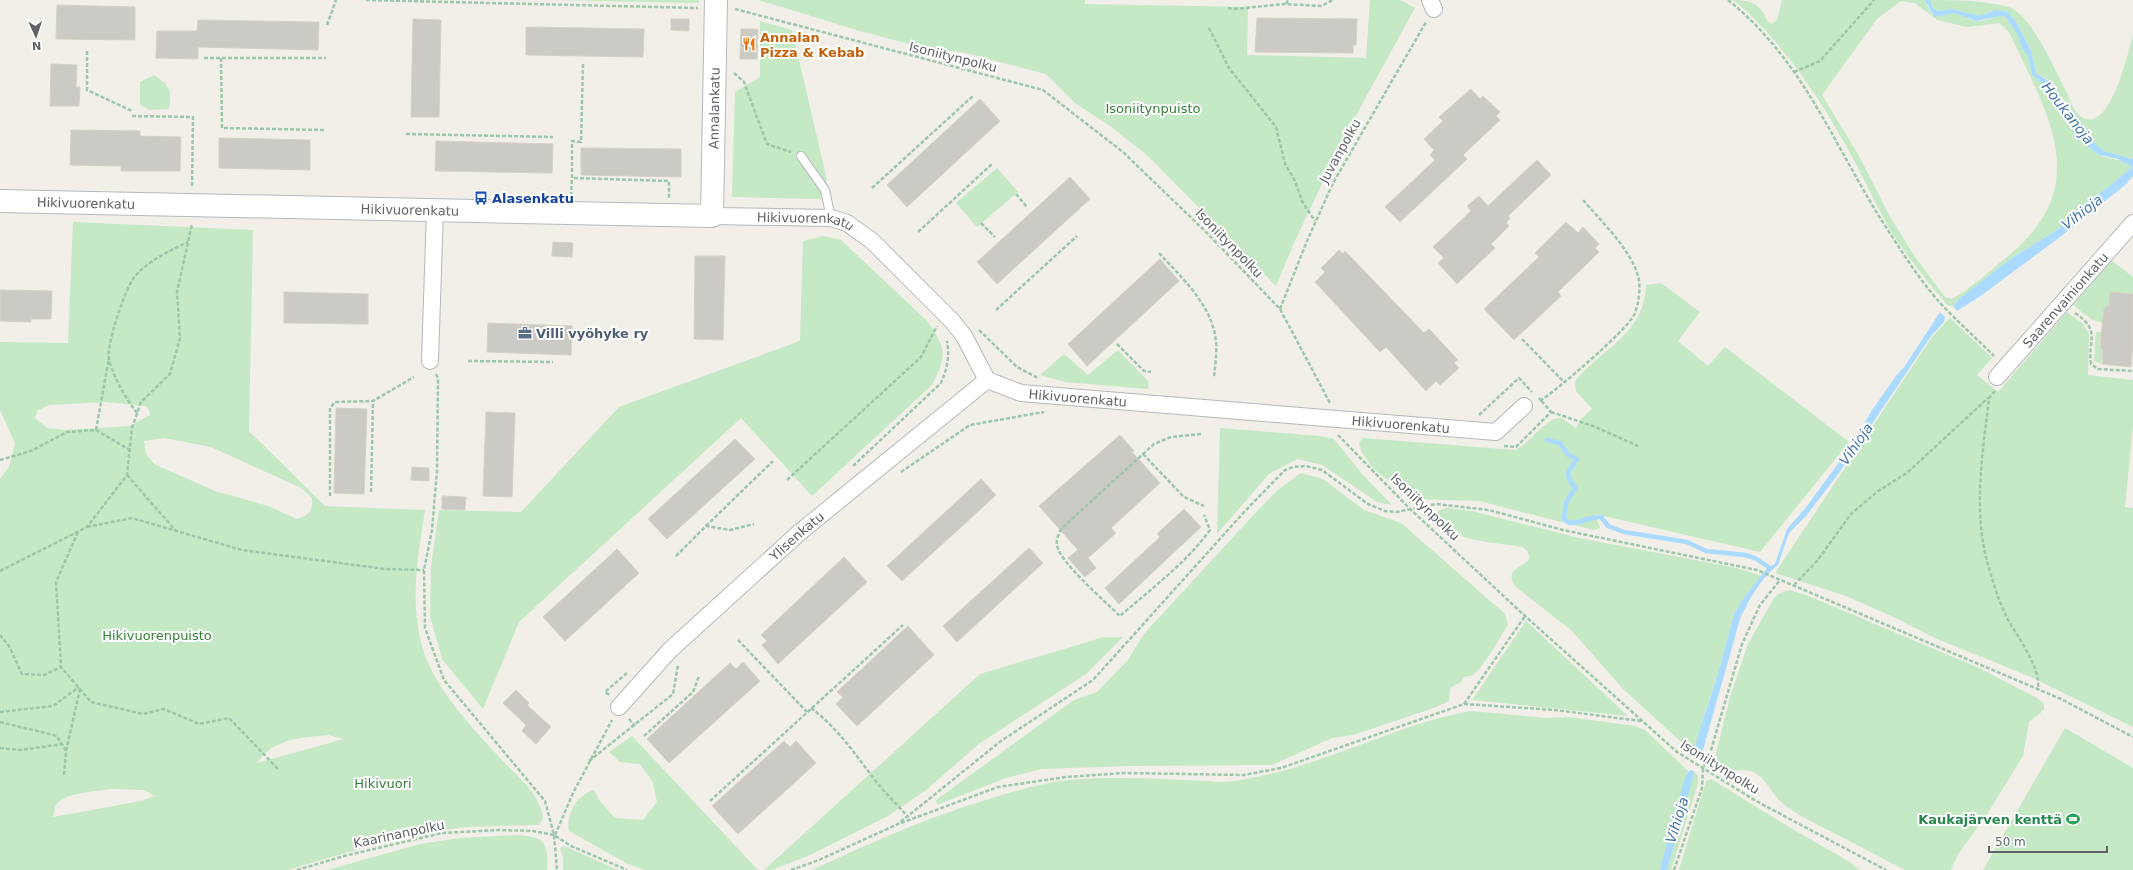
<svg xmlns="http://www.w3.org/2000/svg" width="2133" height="870" viewBox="0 0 2133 870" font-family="'DejaVu Sans',sans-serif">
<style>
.green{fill:#c5e8c5;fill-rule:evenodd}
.water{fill:#aadaff}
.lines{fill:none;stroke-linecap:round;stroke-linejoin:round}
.stream{stroke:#aadaff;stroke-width:4.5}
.building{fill:#cccac5;stroke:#d6d1c6}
.lane-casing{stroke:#b5b8bc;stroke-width:10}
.street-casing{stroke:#b5b8bc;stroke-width:18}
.secondary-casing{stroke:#b6babf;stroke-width:24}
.path{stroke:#9cc7a9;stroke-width:2.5;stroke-dasharray:4 2;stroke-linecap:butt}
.lane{stroke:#fff;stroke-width:8}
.street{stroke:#fff;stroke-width:16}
.secondary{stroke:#fff;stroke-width:22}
.labels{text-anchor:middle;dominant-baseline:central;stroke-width:4;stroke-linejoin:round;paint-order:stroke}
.food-label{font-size:13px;font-weight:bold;fill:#c56008;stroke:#fff;text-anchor:start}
.street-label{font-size:13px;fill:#5f6368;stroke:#fff}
.park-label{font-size:13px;fill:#348238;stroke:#fff}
.transit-label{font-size:13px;font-weight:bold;fill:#164399;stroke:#fff;text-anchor:start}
.service-label{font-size:13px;font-weight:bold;fill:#4e5e75;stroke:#fff;text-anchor:start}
.leisure-label{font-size:13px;font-weight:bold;fill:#27864d;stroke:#fff;text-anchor:end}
.water-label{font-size:14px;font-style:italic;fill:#4174aa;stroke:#fff}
</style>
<rect width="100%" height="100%" fill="#f1efe8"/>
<!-- green -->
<g class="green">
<polygon points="555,0 699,0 699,3"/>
<polygon points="759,0 1085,0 1085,4 1248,7 1247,55 1366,58 1370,0 1401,0 1415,8 1343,139 1294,243 1276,286 1148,156 1110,126 1075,103 1046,74 966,53 913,45 860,31"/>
<path d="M1733,0C1746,0 1757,2 1764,14C1766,18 1767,22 1772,24L1777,20L1782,0H1925L1931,14L1956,13L1972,20L1981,21L2000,16L2006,17L2019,35L2022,49L2028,55L2032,75L2049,89L2073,124C2084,129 2085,148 2100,155C2110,161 2123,157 2132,167L2107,188L2085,203L2060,228L2012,258L1956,302L1953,306H1948C1928,282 1908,258 1891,231C1872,199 1858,164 1838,132C1813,88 1773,31 1733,0ZM1901,1L1915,3L1937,20L1967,27L1999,23L2009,32C2050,119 2096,188 2002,261C1991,270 1963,295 1951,299L1945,297L1915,257L1889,215L1859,156L1822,95L1877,19Z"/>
<path d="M1930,0C1956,0 1987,0 2011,8C2034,19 2055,71 2067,93C2070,99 2072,107 2076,112C2107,147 2129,51 2133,34V159L2104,151L2096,145L2077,119L2058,99L2052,82L2036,73L2031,51L2018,25L2008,12L1993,11L1979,16L1952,9L1938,11L1933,8Z"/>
<polygon points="760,21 792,30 827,180 820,199 732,197 735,92 760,77"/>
<path d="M154,75C170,86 172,90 169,109L150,110L140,105V82Z"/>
<polygon points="997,168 1018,192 977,227 956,203"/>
<path d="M73,222L253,230L249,431L325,506L425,510C418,555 409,604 423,649C435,690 475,731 504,762C518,777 541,795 543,818L539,825L466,827L429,832L390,840L287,870H0V479L9,467L15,443L0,410V342L68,343ZM106,402L145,406L149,409L150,415L130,426L65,430L47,428L35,418L38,410L49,405ZM164,438L211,447L301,488L312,498C313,511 309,515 297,519L268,506L215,491L154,464L146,454L144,441ZM328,735L344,739L257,763C274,738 300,738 328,735ZM110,789L144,790L155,796L141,801L53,817C54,814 54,809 56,805C63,793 97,791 110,789Z"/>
<path d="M823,236L841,240L926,320C946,347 948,354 932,385L812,496L741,418L519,622L483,709L442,659L430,616L431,566L439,510L521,512L619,407L800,341L803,241Z"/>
<path d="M2111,260L2133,277V294L2110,292L2109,306L2104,309L2103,317L2106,323C2092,323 2084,313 2073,305Z"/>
<path d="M1661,283L1700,312L1678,341L1708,366L1725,347L1849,442L1760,552L1595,514L1600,528L1593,530L1479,501L1412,499L1375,470L1362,453L1359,443L1363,438L1515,450C1529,445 1546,417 1560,418C1565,419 1571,425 1576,428L1581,419L1592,409L1576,391L1575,381C1604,347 1644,334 1646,285Z"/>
<polygon points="2067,312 2083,324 2089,334 2088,375 2133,380 2133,424 2125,507 2133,508 2133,727 2031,677 1937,639 1898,619 1846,596 1775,573 1932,337 1950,318 1992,358 1977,375 1998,392"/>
<polygon points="2096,332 2105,333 2105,338 2100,338 2099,346 2103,350 2101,364 2094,361"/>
<polygon points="1118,350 1149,382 1148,389 1065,382 1040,375 1064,354 1088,375"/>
<polygon points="1220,428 1320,436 1334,439 1362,474 1392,505 1377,502 1322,465 1297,459 1269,474 1217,534"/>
<path d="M1301,473L1323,479L1364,510L1401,523L1505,614L1508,625C1501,636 1483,668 1473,675C1471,676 1467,676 1464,677L1461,682L1450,688L1449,701L1434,708L1353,735L1332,738L1272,765L1129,766L1041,769L1006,778L937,805L936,800L1074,700L1097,692L1128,660L1143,635L1260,508L1278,490Z"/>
<path d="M1447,508L1472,511L1579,538L1737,568L1762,576L1743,599L1734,614L1718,674L1705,712L1694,752L1688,748L1624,690L1572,631L1516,587C1505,571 1517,569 1528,561C1531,555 1527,550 1522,547C1497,542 1449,542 1437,518L1438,511Z"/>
<path d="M1789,590L1806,595L1979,668L2037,698L2044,704V710L2029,722L2023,756L1989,811L1957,856L1951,870H1905L1801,816C1793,811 1785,806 1778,799C1770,790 1766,779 1755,773C1743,766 1729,776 1719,767L1716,757L1717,749L1730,697L1748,644L1774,598L1778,594Z"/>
<polygon points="1526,621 1628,716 1472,700"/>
<polygon points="1104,637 1123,637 1086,674 980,743 926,790 888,816 810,855 772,870 764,870 980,674"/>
<path d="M1471,711L1547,718L1569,717L1635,726L1645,730L1688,771L1671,824L1660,870H812C870,843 928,817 989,799C1015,791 1041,783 1069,780C1115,776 1161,779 1208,781C1225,784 1240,780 1256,777C1330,763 1397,724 1471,711Z"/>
<polygon points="2065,728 2133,768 2133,870 1983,870"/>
<path d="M632,736L758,870H645L628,864L569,831C566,814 577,795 594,790L600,801L615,818L643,820L657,802L653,782L640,764L620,762L609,752Z"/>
<polygon points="1694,772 1698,775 1698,783 1671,870 1667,870"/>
<polygon points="1711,779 1794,830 1850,862 1860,870 1679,870 1706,781"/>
<path d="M516,835C545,837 548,841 547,870H327L420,844L459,838Z"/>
<polygon points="564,846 618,870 563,870 563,858 560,848"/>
</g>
<!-- water -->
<g class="water">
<polygon points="1925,0 1930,0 1933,8 1938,11 1952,9 1979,16 1996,10 2008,12 2018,25 2031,51 2036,73 2053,84 2058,99 2077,119 2096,145 2104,151 2133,159 2133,176 2125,185 2060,237 1982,295 1957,311 1953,306 1960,298 2012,258 2060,228 2085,203 2107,188 2132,167 2118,159 2100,155 2089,148 2077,126 2054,105 2049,89 2032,75 2028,55 2022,49 2018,35 2006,17 2000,16 1976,21 1955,13 1934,17"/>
<path d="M1940,312L1945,317L1944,322L1931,336L1839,473L1806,516L1789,533L1778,565C1761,578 1749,599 1740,619L1703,750L1700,758H1697L1694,752L1699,732L1718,674L1734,614L1743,599L1768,567L1775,564L1787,529L1807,506L1856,439L1872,410L1896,376L1905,366Z"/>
<polygon points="1690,770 1694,771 1694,774 1667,870 1660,870 1671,824 1686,775"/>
</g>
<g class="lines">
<!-- stream -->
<path class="stream" d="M1547,440L1560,443L1568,455L1577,459L1568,472L1569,479L1575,488L1566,503L1564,519L1569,523C1580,524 1590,516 1601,517L1608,526L1624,532L1687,542L1706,551L1745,555L1755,558L1770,568"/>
</g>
<!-- building -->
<g class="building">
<polygon points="57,5 135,7 135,40 56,39"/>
<polygon points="1257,18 1357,19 1356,45 1353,45 1353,53 1255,52"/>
<polygon points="413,19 441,20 439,117 411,117"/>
<polygon points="671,19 689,19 689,31 671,30"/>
<polygon points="198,20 319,22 318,50 198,47 198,59 156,58 157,31 197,31"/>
<polygon points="526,27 644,29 643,57 526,55"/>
<polygon points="741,29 758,29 757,59 740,59"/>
<polygon points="51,64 77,65 76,87 80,87 79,106 50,106"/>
<polygon points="1471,89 1480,99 1483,96 1500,112 1496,116 1500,120 1463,155 1467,159 1400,222 1385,207 1435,160 1430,155 1434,150 1424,139 1443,121 1439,117"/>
<polygon points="980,99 1000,121 907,207 887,185"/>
<polygon points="71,130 140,131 140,136 181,137 180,171 121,171 121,166 70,165"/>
<polygon points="219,138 310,140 310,170 219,168"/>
<polygon points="436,141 553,144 552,173 435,171"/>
<polygon points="581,148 681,149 681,177 581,175"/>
<polygon points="1537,160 1551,175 1508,216 1510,218 1506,223 1509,226 1491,244 1495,248 1457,284 1438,263 1444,258 1433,247 1471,211 1467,206 1479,196 1488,206"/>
<polygon points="1070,177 1090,199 997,284 977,262"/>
<polygon points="1566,222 1578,233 1583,227 1599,244 1595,248 1599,252 1558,292 1561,296 1514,340 1484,309 1539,257 1535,253"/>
<polygon points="553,242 573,243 572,257 552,256"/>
<polygon points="1339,250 1343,254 1345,251 1424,333 1429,329 1458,360 1454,363 1459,368 1440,385 1436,381 1426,391 1386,347 1380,352 1315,282 1325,272 1321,268"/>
<polygon points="695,256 725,256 723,340 694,339"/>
<polygon points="1160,259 1179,281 1087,366 1068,344"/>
<polygon points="0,290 52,291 51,319 31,319 31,322 0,321"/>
<polygon points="284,292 368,294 368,324 284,323"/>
<polygon points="2110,292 2133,294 2133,345 2131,367 2102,364 2103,350 2100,347 2104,309 2106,306 2109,306"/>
<polygon points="488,323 572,326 571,355 487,352"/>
<polygon points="336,408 367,409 364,494 334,493"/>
<polygon points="486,412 515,413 512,497 483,496"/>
<polygon points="1120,435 1134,451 1132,452 1160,483 1111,528 1116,533 1088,558 1096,568 1085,577 1068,558 1078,550 1039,506"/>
<polygon points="735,439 755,459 667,539 648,519"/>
<polygon points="412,467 429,468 429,481 411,480"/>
<polygon points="981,479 996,495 902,581 887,566"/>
<polygon points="442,496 466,497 465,510 442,509"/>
<polygon points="1184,509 1201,527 1119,604 1105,588 1160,537 1157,534"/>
<polygon points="1029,548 1043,563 957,642 943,626"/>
<polygon points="617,549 639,573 565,641 543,617"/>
<polygon points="844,557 867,582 778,664 762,645 767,641 761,635"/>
<polygon points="908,626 934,655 857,726 836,704 843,697 837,692"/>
<polygon points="743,662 760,681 669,763 647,739 730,663 736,669"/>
<polygon points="516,690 529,703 527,705 551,727 536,744 522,731 526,725 503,703"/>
<polygon points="784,741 790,747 796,741 816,763 738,834 712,806"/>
</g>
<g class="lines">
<!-- lane casing -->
<g class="lane-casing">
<polyline id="lane" points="801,156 825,190 831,218"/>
</g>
<!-- street casing -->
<g class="street-casing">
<g id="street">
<polyline points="1430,0 1434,9"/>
<path id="s1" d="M712,216L831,218L847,223L872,241L952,321L964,336L987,380L1021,393L1496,432L1524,406"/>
<polyline points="430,361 435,209"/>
<path id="s2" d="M1997,377L2133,223"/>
<path id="s3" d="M619,707L670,650L800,532L987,380"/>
</g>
</g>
<!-- secondary casing -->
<g class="secondary-casing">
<g id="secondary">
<path id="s4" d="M0,201L712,216L716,0"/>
</g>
</g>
<!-- path -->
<g class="path">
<polyline points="366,0 698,8"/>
<path d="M1728,0C1804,61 1834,146 1884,224C1902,252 1920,281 1942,305C1959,323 1977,339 1994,356"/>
<polyline points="1286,4 1288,0"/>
<polyline points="1228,8 1234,9 1284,4 1321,6 1333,0"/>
<polyline points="735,9 1043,90 1123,152 1207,233 1280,309 1330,403"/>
<polyline points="327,25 336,0"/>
<polyline points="1209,28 1229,68 1276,127 1285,164 1294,179 1303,203 1315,221"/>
<polyline points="87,51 87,90 132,111"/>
<polyline points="204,58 326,58"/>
<polyline points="221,58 222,128 325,130"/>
<polyline points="583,64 581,142 572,141 572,178 669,181 669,198"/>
<polyline points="1794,72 1820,61 1874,0"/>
<polyline points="734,73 744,82 767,144 791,152"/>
<polyline points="132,116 193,117 192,188"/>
<polyline points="406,134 553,137"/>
<polyline points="872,188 974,95"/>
<polyline points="1016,194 1027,207"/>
<polyline points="571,196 572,178"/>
<polyline points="981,223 995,237"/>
<polyline points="918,232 992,164"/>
<path d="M1159,253C1180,276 1209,302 1215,335C1218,349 1215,364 1214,378"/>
<polyline points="1280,309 1307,241 1333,183 1426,22"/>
<polyline points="996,310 1077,236"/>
<path d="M2075,313C2102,331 2087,340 2091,364L2098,369L2133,371"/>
<polyline points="979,330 1017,367 1038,378"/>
<polyline points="1522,339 1564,382"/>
<polyline points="1117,344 1144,371 1151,372"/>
<polyline points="468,361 553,362"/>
<polyline points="436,374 438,378 437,471 432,530 424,570 425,628 444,680 545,801 554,835 557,870"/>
<path d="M1995,391L1989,398C1983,451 1973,508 1987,561C1992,579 1998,599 2006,616C2017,637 2041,666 2038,690"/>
<path d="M1540,401C1557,390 1626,331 1634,315C1639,304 1641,288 1638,276C1631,250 1601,221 1583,200"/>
<polyline points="1551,412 1593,426 1638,446"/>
<path d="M137,413C125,397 114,379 109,359C106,345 126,285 136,275C150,260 169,251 188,242"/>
<polyline points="1479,415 1519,378 1532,392"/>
<polyline points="96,430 109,358"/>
<path d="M1201,434L1171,437L1154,444L1062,528C1059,533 1056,539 1057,545C1059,562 1106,602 1120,616C1151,589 1186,563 1210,530L1204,515"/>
<polyline points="1338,435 1409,508 1525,616 1677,752 1756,801 1886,870"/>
<polyline points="1504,446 1516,447 1551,412 1539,398"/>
<polyline points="1143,454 1184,497 1204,506"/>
<polyline points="0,460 31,451 67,432 96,430 130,450"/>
<path d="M853,466L941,383C947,369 950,356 947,341"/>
<polyline points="901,472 970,425 1044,412"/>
<polyline points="127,475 176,531"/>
<polyline points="787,480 921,357 937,326"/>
<polyline points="371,492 373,401"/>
<polyline points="330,496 330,408 335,402 373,401 414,377"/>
<polyline points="706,526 773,461"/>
<polyline points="87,527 132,518 242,550 385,569 424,570"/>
<polyline points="78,532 56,582 61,667 91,702 143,714 164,709 199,724 229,718 278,769"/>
<polyline points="676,556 706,526 730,530 754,524"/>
<polyline points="0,571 87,527 127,475 132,428 141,402 170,374 180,338 177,292 192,224"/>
<polyline points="1794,585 1817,561 1851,514 1878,491 1907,473 1988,398"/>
<polyline points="0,635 9,646 22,674 44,675 61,667"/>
<polyline points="738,640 807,712"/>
<polyline points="609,695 605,692 628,672"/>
<polyline points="1464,704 1525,616"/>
<path d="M811,708C839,729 857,757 878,784C887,795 898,805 907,816"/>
<polyline points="0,712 53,706 79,687"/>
<polyline points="629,719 635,726"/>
<polyline points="0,722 57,736 66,751 64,775"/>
<polyline points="644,736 693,692 699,676"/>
<polyline points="0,748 21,750 62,744"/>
<polyline points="66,751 80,689"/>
<polyline points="589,761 673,694 678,665"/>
<polyline points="710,801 903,625"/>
<polyline points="901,823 998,787 1066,777 1124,773 1244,775 1281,768 1464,704 1555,710 1642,721"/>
<polyline points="555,835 573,793 612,720"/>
<polyline points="297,870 344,856 442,833 499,830 533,831 554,835 571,846 627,870"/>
<polyline points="791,870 819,860 898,824 1001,741 1093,680 1245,511 1285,470 1293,467 1306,466 1322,470 1368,504 1385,511 1397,512 1436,504 1489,510 1563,530 1757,570 2061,699 2133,737"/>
<polyline points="1674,870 1702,788 1703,769 1711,750 1742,644 1760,605 1780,580"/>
</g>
<!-- lane -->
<use href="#lane" class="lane"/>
<!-- street -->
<use href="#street" class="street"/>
<!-- secondary -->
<use href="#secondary" class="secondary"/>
</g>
<!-- icons -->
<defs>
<g id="restaurant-bare" transform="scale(1.08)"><path d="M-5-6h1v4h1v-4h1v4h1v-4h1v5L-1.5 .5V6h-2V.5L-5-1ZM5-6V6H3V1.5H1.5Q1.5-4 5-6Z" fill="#e8710a" stroke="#fff" stroke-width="2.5" paint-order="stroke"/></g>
<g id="bus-bare" transform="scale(1.08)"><path d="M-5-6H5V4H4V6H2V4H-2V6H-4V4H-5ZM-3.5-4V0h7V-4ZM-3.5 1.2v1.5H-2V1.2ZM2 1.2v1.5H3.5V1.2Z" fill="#1a4fb4" stroke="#fff" stroke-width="2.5" paint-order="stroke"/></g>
<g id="office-bare" transform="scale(1.08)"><path d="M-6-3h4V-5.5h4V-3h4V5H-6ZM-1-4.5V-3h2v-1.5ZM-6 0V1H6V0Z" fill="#5c6f8a" stroke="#fff" stroke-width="2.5" paint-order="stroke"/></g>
<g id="stadium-bare" transform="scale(1.08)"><path d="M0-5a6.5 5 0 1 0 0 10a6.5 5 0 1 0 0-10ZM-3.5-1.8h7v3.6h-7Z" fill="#2e9e5b" stroke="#fff" stroke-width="2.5" paint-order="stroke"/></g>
</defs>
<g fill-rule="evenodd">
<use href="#restaurant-bare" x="749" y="44"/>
<use href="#bus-bare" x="481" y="198"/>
<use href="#office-bare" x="525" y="333"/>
<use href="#stadium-bare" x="2073" y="819"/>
</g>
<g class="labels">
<!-- food labels -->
<g class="food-label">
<text x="760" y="37">Annalan<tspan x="760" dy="15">Pizza &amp; Kebab</tspan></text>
</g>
<!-- street labels -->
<g class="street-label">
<text transform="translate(953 57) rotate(14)">Isoniitynpolku</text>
<text stroke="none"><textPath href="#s4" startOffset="820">Annalankatu</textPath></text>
<text transform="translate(1340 151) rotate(-61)">Juvanpolku</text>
<text stroke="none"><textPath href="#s4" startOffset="86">Hikivuorenkatu</textPath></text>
<text stroke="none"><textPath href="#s4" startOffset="410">Hikivuorenkatu</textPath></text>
<text stroke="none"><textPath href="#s1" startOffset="94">Hikivuorenkatu</textPath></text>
<text transform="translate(1229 243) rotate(46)">Isoniitynpolku</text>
<text stroke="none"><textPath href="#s2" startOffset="103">Saarenvainionkatu</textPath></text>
<text stroke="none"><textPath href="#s1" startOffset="442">Hikivuorenkatu</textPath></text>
<text stroke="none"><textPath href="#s1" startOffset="766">Hikivuorenkatu</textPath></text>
<text transform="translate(1425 507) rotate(44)">Isoniitynpolku</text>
<text stroke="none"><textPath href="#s3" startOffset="247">Ylisenkatu</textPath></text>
<text transform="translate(1720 767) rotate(32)">Isoniitynpolku</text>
<text transform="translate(399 834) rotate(-12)">Kaarinanpolku</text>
</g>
<!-- park labels -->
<g class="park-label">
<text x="1153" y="108">Isoniitynpuisto</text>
<text x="157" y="635">Hikivuorenpuisto</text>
<text x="383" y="783">Hikivuori</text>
</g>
<!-- transit labels -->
<g class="transit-label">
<text x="492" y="198">Alasenkatu</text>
</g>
<!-- service labels -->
<g class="service-label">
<text x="536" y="333">Villi vyöhyke ry</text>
</g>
<!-- leisure labels -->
<g class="leisure-label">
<text x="2062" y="819">Kaukajärven kenttä</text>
</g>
<!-- water labels -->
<g class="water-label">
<text transform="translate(2068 113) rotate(52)">Houkanoja</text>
<text transform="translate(2082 212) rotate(-38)">Vihioja</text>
<text transform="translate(1856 444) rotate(-55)">Vihioja</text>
<text transform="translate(1677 820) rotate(-73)">Vihioja</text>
</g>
</g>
<!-- north arrow -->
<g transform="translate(36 36) rotate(177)" stroke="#ffffff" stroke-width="3" paint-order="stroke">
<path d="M0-3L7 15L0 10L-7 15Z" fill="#5f6368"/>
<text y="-6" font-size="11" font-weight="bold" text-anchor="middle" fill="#5f6368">N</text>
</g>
<!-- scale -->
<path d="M1989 846v6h118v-6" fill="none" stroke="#5f6368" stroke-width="2"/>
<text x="1995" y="846" font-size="12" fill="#5f6368" stroke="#ffffff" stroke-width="3" paint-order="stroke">50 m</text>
</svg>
